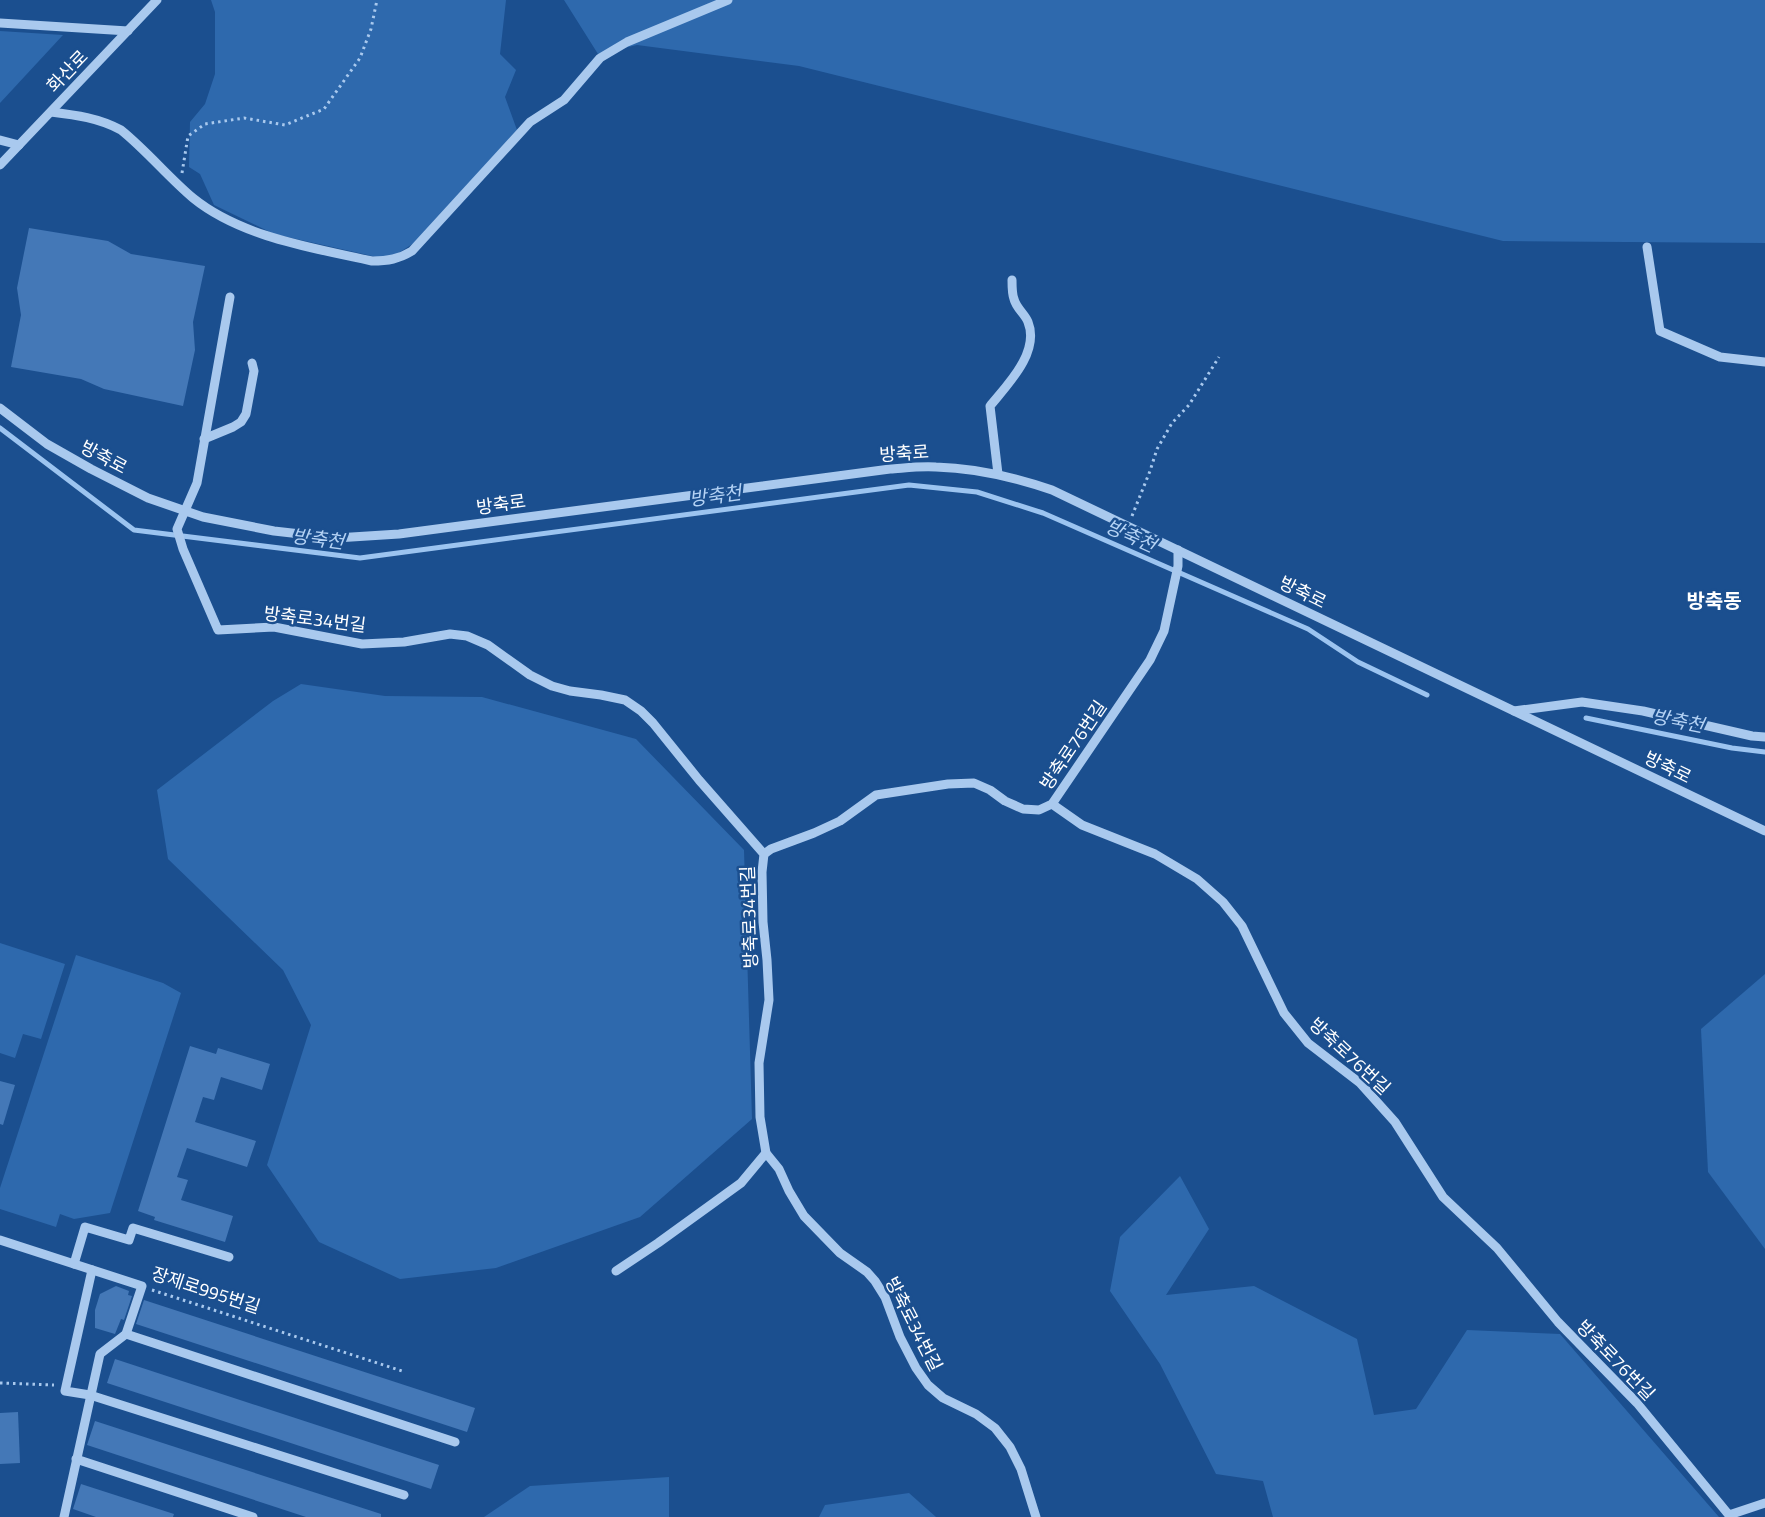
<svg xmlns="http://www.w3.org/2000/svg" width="1765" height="1517" viewBox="0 0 1765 1517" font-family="'Titillium Web','Noto Sans KR',sans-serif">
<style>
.green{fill:#2e69ad}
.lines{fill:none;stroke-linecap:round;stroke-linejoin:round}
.stream{stroke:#9cc4f0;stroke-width:5}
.building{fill:#4478b7}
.path{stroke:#a9c9ee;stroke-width:3;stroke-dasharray:2.5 4;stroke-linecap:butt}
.minor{stroke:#a9c9ee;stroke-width:9}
.labels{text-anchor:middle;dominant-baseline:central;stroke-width:5;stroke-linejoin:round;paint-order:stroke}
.street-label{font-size:18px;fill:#fff;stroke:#1b4f8f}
.water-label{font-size:19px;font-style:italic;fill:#b5d3f5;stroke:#1b4f8f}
.quarter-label{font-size:20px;font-weight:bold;fill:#fff;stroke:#1b4f8f}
</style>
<rect width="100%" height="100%" fill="#1b4f8f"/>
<!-- green -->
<g class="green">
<polygon points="211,0 506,0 500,54 516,70 505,97 517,130 414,243 397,254 381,258 274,234 214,205 200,174 189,167 190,122 205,104 215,74 215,12"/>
<polygon points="564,0 1765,0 1765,243 1503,241 799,66 637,45 598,54"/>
<polygon points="0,31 63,35 0,103"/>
<polygon points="301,684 385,696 482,697 636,739 744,850 752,1119 640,1217 496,1268 400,1279 319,1242 267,1165 311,1025 283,970 168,859 157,790 273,701"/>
<polygon points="0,943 65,964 41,1039 23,1034 15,1058 0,1053"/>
<polygon points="76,955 163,983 181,993 110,1213 74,1219 60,1214 56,1227 0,1209 0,1188"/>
<polygon points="1765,974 1765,1249 1708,1172 1701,1029"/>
<polygon points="1180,1176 1209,1229 1166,1295 1254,1286 1357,1339 1374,1415 1416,1409 1467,1330 1560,1334 1719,1517 1273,1517 1263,1481 1216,1474 1160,1364 1110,1291 1120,1237"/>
<polygon points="669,1477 669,1517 484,1517 530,1486"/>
<polygon points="909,1493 936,1517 819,1517 825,1505"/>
</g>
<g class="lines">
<!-- stream -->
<g class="stream">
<polyline points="0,428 134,530 360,558 909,485 977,492 1043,513 1308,629 1358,662 1427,695"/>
<polyline points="1586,718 1732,748 1765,752"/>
</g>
</g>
<!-- building -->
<g class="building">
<polygon points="29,228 108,241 131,254 205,266 193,322 195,350 183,406 104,389 81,379 11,367 21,315 17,288"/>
<polygon points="190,1046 216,1054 218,1048 270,1064 262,1090 221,1077 214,1100 203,1097 195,1122 256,1141 247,1167 187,1148 177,1177 188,1180 181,1200 233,1216 225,1242 154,1220 155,1217 138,1211"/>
<polygon points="0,1081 15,1085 3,1125 0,1124"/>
<polygon points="116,1286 129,1291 128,1295 132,1296 124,1320 121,1319 115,1334 95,1328 95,1310 100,1294"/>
<polygon points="144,1300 475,1408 467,1432 136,1324"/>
<polygon points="115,1359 439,1465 431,1489 107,1383"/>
<polygon points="18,1412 20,1463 0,1464 0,1413"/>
<polygon points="95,1421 381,1514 381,1517 306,1517 87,1445"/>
<polygon points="81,1484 174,1514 173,1517 96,1517 73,1509"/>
</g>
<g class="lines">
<!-- path -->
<g class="path">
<polyline points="182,173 188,136 205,124 244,118 285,125 324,109 360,58 371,29 377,0"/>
<polyline points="1132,516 1150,471 1157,449 1172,423 1189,405 1219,357"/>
<polyline points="152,1290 402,1371"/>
<polyline points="0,1383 54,1385"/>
</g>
<!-- minor -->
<g class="minor">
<polyline points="0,23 128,31"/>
<path d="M51,112C76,115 99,118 121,130C147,151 168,177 193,198C241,237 313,248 372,261C388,261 399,259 412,251L530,122L564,100L600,58L627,42L728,0"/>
<polyline points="0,140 19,145"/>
<polyline points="0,165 157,0"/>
<polyline points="1647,247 1660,331 1720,357 1765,362"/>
<polyline points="230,297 197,483 177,529 183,549 218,630 274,627 362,644 404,642 450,634 467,636 488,645 530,675 552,686 570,691 601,695 625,700 641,711 653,723 699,780 764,854 762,872 763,922 767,960 769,1000 759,1063 760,1117 766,1153 779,1169 789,1191 804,1216 840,1253 867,1272 875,1281 885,1297 900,1337 916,1368 928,1385 943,1398 976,1414 995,1428 1010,1447 1021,1469 1036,1517"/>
<path d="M0,408L47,444L91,469L148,498L203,517L274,531L336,538L399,534L890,469C905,468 920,466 936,467C976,468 1014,477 1052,490L1765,831"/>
<polyline points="204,439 233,427 241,422 246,414 254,371 252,363"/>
<path d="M998,474L990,406C1008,384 1040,352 1028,322C1025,314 1016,308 1014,299C1012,294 1012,286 1012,280"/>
<polyline points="1514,711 1582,702 1643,711 1752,736 1765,737"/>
<polyline points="1052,804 1082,825 1155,854 1197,879 1223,902 1242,926 1284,1013 1308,1043 1360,1083 1395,1122 1443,1197 1497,1248 1558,1322 1637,1403 1729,1515 1765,1503"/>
<polyline points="764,854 771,849 814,833 840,821 876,795 948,784 974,783 990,790 1005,801 1023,809 1039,810 1052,804 1150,660 1164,631 1178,566 1178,550"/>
<polyline points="0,1240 142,1286 126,1334 100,1354 64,1517"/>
<polyline points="74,1264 85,1227 129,1240 133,1228 229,1257"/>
<polyline points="92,1270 65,1391 90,1395 404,1495"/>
<polyline points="616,1271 658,1243 741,1183 766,1153"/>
<polyline points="126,1334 455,1442"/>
<polyline points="76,1459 253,1517"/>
</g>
</g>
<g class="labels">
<!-- street labels -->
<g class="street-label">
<text transform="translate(67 71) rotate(-46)">화산로</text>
<text transform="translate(904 453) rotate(-4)">방축로</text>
<text transform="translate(104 457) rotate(28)">방축로</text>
<text transform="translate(501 504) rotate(-8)">방축로</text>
<text transform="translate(1303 592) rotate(26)">방축로</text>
<text transform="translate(315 619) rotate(7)">방축로34번길</text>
<text transform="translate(1073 745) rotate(-56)">방축로76번길</text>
<text transform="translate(1668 767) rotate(26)">방축로</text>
<text transform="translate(749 917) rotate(-92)">방축로34번길</text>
<text transform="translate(1350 1056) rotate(43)">방축로76번길</text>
<text transform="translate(206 1290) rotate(18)">장제로995번길</text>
<text transform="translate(914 1324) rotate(63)">방축로34번길</text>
<text transform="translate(1616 1360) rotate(46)">방축로76번길</text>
</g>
<!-- water labels -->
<g class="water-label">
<text transform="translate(715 495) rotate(-8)">방축천</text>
<text transform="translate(1131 535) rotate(24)">방축천</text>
<text transform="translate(318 538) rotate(7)">방축천</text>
<text transform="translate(1678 720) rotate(11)">방축천</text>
</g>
<!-- quarter labels -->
<g class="quarter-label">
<text x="1714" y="600">방축동</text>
</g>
</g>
</svg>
